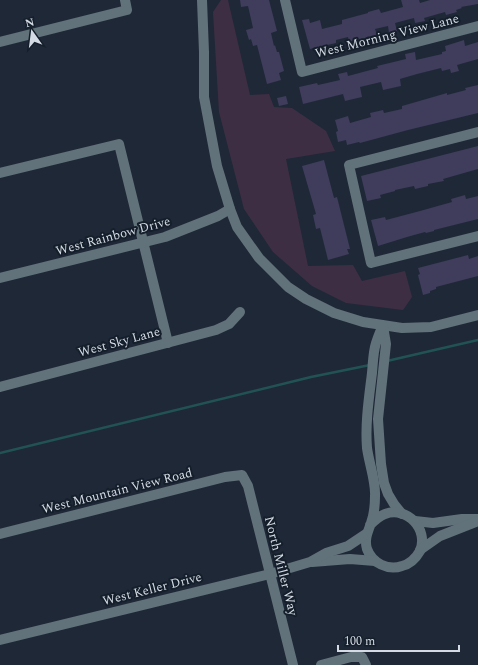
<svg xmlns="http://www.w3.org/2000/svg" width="478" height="665" viewBox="0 0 478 665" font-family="Spectral,serif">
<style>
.green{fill:#3e2e44}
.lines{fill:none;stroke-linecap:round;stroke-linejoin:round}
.stream{stroke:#215354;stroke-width:2.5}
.building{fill:#3f3c5c}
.minor{stroke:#61727a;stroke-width:10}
.labels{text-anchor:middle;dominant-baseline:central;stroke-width:4;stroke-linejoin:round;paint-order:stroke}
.street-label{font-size:13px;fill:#d4dbe4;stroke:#151f2c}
</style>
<rect width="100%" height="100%" fill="#1f2837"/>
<!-- green -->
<polygon class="green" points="221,0 228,0 250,95 269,94 274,107 292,108 326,131 335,151 286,159 308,266 353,265 362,281 405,271 412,297 403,310 346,303 312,286 273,252 244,209 219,112 213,12"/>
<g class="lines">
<!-- stream -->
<g class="stream">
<polyline points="387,361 478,340"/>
<polyline points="0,453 311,377 370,365"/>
</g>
</g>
<!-- building -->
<g class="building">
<polygon points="240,0 269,0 277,31 271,33 274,46 275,45 277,52 279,52 284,71 279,73 281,80 267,84 257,45 253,46 251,39 249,40 246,30 253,28 248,6 241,7"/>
<polygon points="401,0 419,0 420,3 430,0 478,0 478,4 461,7 462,8 456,10 457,12 446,15 445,12 424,18 425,21 415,23 414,18 395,23 397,31 389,33 388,26 375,29 377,35 349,42 348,37 336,40 336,43 310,49 302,20 309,19 310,23 320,20 322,29 342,24 342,20 368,13 368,12 379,9 381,13 403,7"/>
<polygon points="464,40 465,46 478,42 478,59 457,65 459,71 451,73 450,69 442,71 441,68 417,74 400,79 401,86 383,90 381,82 360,87 362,97 345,101 343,94 303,104 299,87 317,83 318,85 340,80 338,74 347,72 348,76 378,68 377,66 406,59 405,54 415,52 416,60 442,54 442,52 446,51 445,46"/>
<polygon points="478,85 478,113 408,130 360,143 359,142 347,145 346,140 338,142 336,132 338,131 335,120 348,116 350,123 371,117 370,113 383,110 384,113 402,109 402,106 447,93 447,95 466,90 465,88"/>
<polygon points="286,96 288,104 279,106 277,98"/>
<polygon points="478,146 478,169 443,179 444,181 428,184 428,186 415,189 414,186 395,190 395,191 380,195 381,198 367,201 361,176"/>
<polygon points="324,160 334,198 337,197 350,249 347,249 349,254 328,260 320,228 316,229 313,215 316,214 302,166"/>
<polygon points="465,195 466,199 478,196 478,219 434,230 434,231 426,233 425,232 407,237 378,246 371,220 385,217 386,220 420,211 452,202 451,199"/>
<polygon points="468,255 469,259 478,256 478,276 436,287 436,289 430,291 430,293 423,295 418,275 420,274 418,268"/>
</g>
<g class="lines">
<!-- minor -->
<g class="minor">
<polyline points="202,0 204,52 204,97 217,166 230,209 237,227 259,258 288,287 306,299 334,313 363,322 402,328 431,327 478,315"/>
<polyline points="285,0 302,72 478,26"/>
<polyline points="0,42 127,10 125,0"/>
<polyline points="478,132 349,165 371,263 478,236"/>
<polyline points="0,173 119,144 168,343"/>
<polyline points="0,278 165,237 218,216 230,209"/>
<polyline points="383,326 386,344 378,419 381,464 384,483 388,494 394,504 402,514"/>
<polyline points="0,387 216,330 229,324 240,312"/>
<polyline points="415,521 433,523 462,519 478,519"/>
<path d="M370,525C375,520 379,516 385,514C407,506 429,529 420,551C416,558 410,564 402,566C388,571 372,563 367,549C364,539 368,532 371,523C374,515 375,505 375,496C376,482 369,463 367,448C365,423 369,398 372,373C373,363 373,352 376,343C378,337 380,331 383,326"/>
<polyline points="0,534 225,477 242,475 248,486 293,665"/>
<polyline points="420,550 440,536 478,521"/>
<polyline points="312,562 350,559 375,561"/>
<polyline points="0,640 270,574 310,562 326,553 348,546 366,534"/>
<polyline points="321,665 351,657 362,657 366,665"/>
</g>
</g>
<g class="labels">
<!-- street labels -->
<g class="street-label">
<text transform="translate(387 36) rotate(-14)">West Morning View Lane</text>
<text transform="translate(113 236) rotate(-15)">West Rainbow Drive</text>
<text transform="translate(119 342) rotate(-15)">West Sky Lane</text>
<text transform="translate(117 491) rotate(-14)">West Mountain View Road</text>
<text transform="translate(281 566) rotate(76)">North Miller Way</text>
<text transform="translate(152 589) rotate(-14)">West Keller Drive</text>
</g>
</g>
<!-- north arrow -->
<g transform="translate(32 32) rotate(346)" stroke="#151f2c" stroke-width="3" paint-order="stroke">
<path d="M0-3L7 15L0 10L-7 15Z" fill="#d4dbe4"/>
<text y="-6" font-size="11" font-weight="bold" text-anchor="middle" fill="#d4dbe4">N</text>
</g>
<!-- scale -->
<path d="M338 645v6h121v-6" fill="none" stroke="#d4dbe4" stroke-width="2"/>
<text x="344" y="645" font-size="12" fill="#d4dbe4" stroke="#151f2c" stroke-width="3" paint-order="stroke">100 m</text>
</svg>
